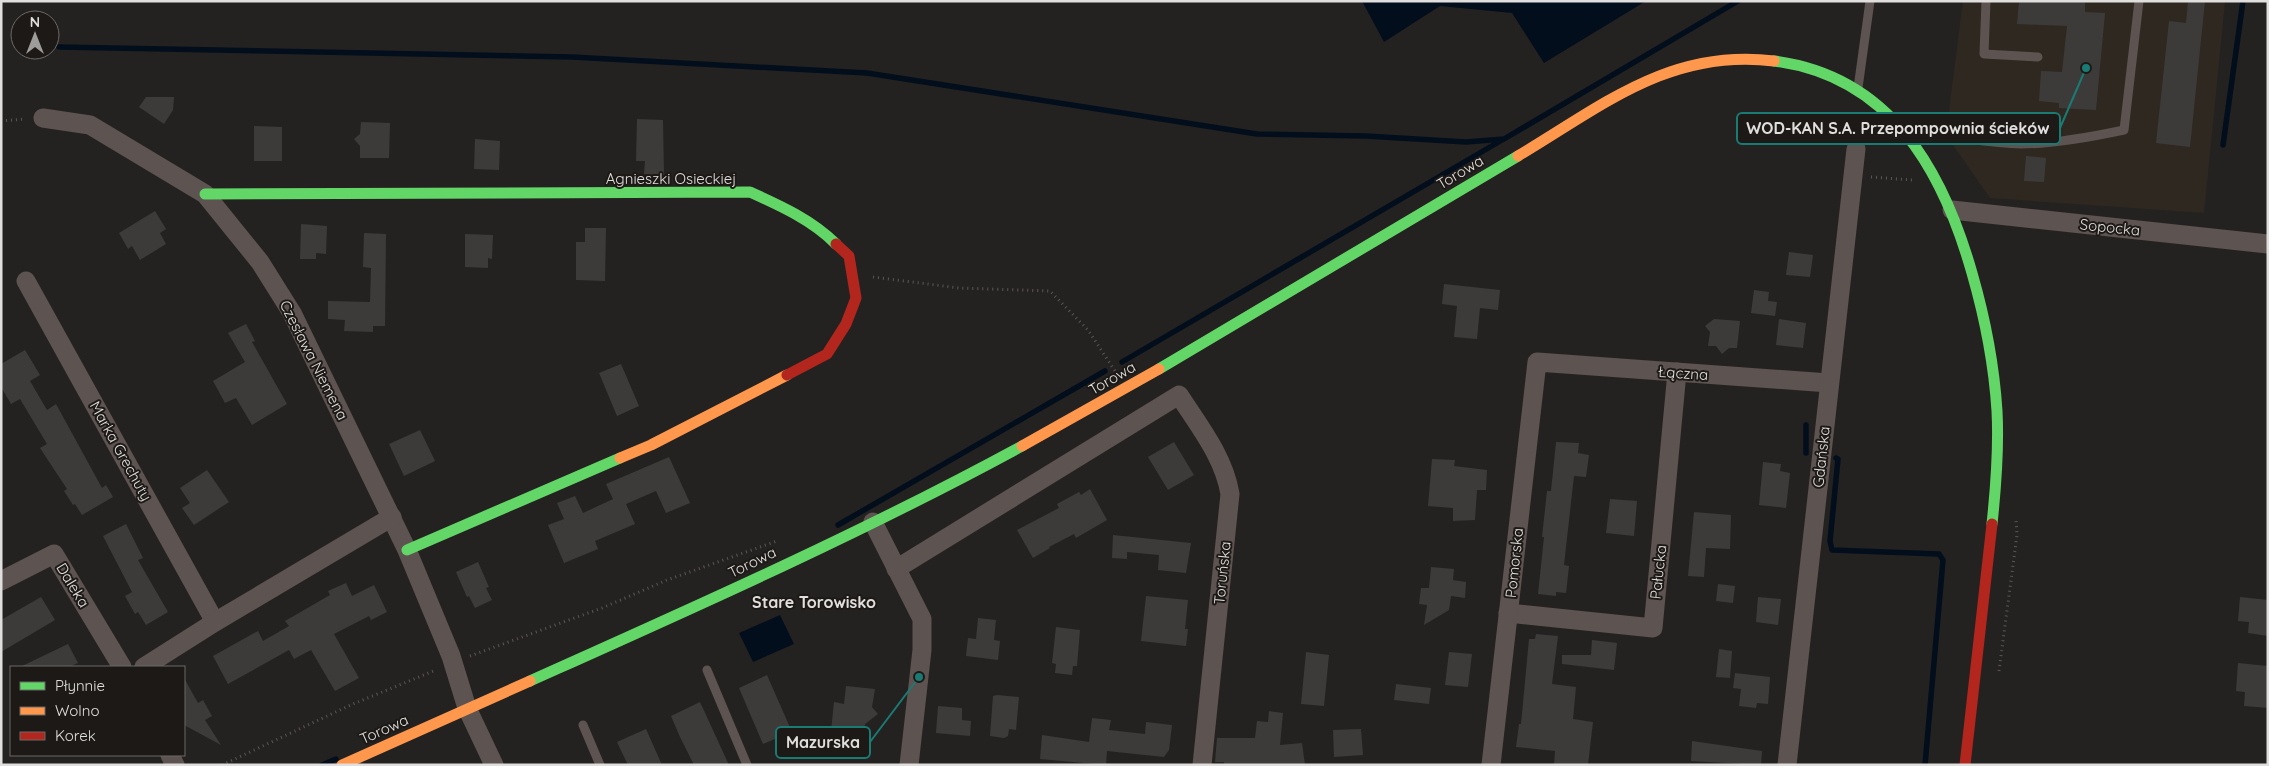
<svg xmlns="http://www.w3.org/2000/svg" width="2269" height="766" viewBox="0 0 2269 766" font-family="Quicksand,sans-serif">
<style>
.built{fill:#2e2820}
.water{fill:#030e1c}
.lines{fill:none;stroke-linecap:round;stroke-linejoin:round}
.stream{stroke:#030e1c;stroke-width:5.5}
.building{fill:#3d3b39}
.path{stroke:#5c5654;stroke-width:3;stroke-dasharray:1 4;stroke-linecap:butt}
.lane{stroke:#5d5351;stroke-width:9}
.street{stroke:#5d5351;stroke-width:19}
.fast{stroke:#63d668;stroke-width:11}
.slow{stroke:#ff974d;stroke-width:11}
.jam{stroke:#b3261e;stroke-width:11}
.labels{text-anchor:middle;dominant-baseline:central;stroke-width:4;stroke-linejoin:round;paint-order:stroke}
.street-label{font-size:15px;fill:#e1dfdd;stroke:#1c1916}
.neighbourhood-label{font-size:16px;font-weight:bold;fill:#e1dfdd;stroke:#1c1916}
.leader{fill:none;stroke:#1a7b74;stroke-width:2}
.callout-dot{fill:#1a7b74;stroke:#1c1916;stroke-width:2}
.callout{fill:#1c1916;stroke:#1a7b74;stroke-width:2}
.callout-label{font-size:16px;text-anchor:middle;font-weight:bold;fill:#e1dfdd}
</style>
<rect width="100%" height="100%" fill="#242220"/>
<!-- built -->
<polygon class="built" points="1963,1 2225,1 2204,213 1990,198 1946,135"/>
<!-- water -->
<g class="water">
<polygon points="1362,1 1646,1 1544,63 1512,13 1440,6 1384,42"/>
<polygon points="780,615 794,644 753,662 739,633"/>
</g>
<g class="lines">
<!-- stream -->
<g class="stream">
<polyline points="59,47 572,57 867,73 1257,134 1366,136 1466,142 1504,139 1738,1"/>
<polyline points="2223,145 2243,1"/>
<polyline points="1122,362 1502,140"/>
<polyline points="1806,425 1806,453"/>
<polyline points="1836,458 1838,459 1830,541 1832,550 1939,554 1943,560 1925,765"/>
<polyline points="838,525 1105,371"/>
<polyline points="322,765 336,759"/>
</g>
</g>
<!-- building -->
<g class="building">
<polygon points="2019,1 2085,1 2085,12 2105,13 2096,110 2059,108 2059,103 2039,101 2041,71 2062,72 2067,26 2017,24"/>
<polygon points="2188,1 2205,1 2190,147 2156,143 2169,21 2186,23"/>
<polygon points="146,97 174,97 173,110 164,124 139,107"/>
<polygon points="637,119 663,120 664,175 644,174 645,161 636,161"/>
<polygon points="361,122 390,123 389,158 360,158 360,146 354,139 360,134"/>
<polygon points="254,126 282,127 282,161 254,161"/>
<polygon points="475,139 500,141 499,170 474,169"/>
<polygon points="2026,156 2046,158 2044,182 2024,181"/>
<polygon points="155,211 166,229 160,233 166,244 140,260 132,246 128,249 119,233"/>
<polygon points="301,224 327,226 326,254 316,253 316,259 300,259"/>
<polygon points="585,228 606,228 605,281 576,280 576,242 585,242"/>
<polygon points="364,233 386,234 385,326 373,326 373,332 344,331 345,320 328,319 328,301 370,302 371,268 363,267"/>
<polygon points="465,234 493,235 492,259 488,258 488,268 465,267"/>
<polygon points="1789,252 1813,255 1810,277 1786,275"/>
<polygon points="1444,284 1500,290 1498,310 1480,308 1477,339 1454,337 1457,306 1442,304"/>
<polygon points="1754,290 1769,292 1768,301 1777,302 1775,316 1751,313"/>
<polygon points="1714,319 1740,321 1737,348 1729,348 1722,354 1716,346 1708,346 1710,332 1705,326"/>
<polygon points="1779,319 1806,323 1803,348 1776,345"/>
<polygon points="246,324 255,341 252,342 287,404 252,425 236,398 225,403 213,381 245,362 228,333"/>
<polygon points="25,350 40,375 30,381 47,410 56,404 102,488 106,485 113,497 82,515 75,504 73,505 64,491 67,489 40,448 47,444 20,399 11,404 1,387 1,364"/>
<polygon points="621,364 639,406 617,416 599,373"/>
<polygon points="420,430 435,461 404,476 389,444"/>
<polygon points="1174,442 1194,475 1168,490 1148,457"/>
<polygon points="1556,442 1579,443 1578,453 1589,455 1586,477 1574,476 1564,565 1569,566 1566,593 1556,592 1556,596 1538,594 1544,537 1542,537 1547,491 1551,491"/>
<polygon points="669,457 690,503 666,513 656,491 626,504 635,524 595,541 598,549 564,563 548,525 564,519 557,503 575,496 583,513 613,499 606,484"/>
<polygon points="1432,459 1455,460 1454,466 1487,470 1486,490 1477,490 1475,520 1453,521 1453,508 1428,506"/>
<polygon points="1763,462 1781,464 1780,471 1790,473 1786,508 1759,505"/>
<polygon points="207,470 229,502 194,525 182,508 190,503 180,488"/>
<polygon points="1090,489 1107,520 1076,538 1074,534 1049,547 1050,548 1033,558 1017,530 1059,508 1057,504 1079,492 1081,495"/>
<polygon points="1610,499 1637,501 1634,536 1606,533"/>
<polygon points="1694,512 1731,515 1730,549 1706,548 1704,577 1688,576"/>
<polygon points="126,524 143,558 138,560 168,612 146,625 138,612 135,614 125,596 132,592 103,536"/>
<polygon points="1113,535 1191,543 1186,573 1158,570 1159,555 1127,552 1127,559 1112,558"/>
<polygon points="478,562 489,587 486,588 492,600 475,608 469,596 467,597 456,572"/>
<polygon points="1431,567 1454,569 1453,580 1466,582 1465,598 1451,596 1449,610 1424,625 1427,605 1419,604 1421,588 1429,588"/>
<polygon points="346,583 352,596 374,585 387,612 371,620 369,616 334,634 359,678 335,691 311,650 294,659 289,650 228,684 213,656 258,631 263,641 289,626 285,621 330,595 328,591"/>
<polygon points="1718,584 1735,586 1733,603 1716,601"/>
<polygon points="1146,596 1188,600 1185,629 1188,629 1186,646 1141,641"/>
<polygon points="41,597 55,620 1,652 1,620"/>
<polygon points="1758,597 1781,599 1778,625 1756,622"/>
<polygon points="2240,597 2268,600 2268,636 2248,633 2249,622 2238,621"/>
<polygon points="978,618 996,620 994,640 1000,641 998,660 966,656 968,638 976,639"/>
<polygon points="1056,627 1080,630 1077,666 1073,666 1072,675 1055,673 1056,664 1052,663"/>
<polygon points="1536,634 1558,636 1552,684 1576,687 1573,719 1593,722 1588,765 1554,765 1555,751 1516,747 1519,724 1521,724 1529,639 1535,639"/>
<polygon points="1592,640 1617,643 1614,670 1562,664 1562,655 1591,655"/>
<polygon points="68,644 78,663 69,667 20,667"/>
<polygon points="1719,649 1732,651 1730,678 1716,677"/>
<polygon points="1306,652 1329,655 1324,706 1301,704"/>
<polygon points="1449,652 1472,654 1468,687 1445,685"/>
<polygon points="2238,663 2268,666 2268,708 2244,706 2245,692 2236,691"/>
<polygon points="1735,673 1770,677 1768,704 1757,703 1756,708 1739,706 1741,689 1733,688"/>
<polygon points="767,675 792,732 763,744 739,688"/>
<polygon points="184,678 198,703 203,700 212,716 205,720 221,745 184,725"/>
<polygon points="1396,684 1431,688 1429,704 1394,700"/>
<polygon points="846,686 875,689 872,707 878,714 865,724 864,729 855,728 855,733 831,731 834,702 844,704"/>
<polygon points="997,695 1019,697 1016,730 1009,729 1008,736 1004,738 990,736 993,696"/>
<polygon points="700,702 729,765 694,765 680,737 671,716"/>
<polygon points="938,706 962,708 962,720 971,721 970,736 936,733"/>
<polygon points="1269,711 1283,713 1280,745 1302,743 1305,765 1224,765 1224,762 1215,762 1217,738 1255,738 1257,721 1268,722"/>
<polygon points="1092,718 1111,720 1109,730 1145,734 1146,722 1172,725 1169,750 1164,757 1107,751 1106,765 1040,759 1042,735 1089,742"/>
<polygon points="646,729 662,765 628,765 617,742"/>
<polygon points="1361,729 1363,755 1334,757 1333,730"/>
<polygon points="1692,741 1762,751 1761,765 1691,761"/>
</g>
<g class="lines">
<!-- path -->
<g class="path">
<polyline points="1856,117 1856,133"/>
<polyline points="1,121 25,119"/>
<polyline points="1871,177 1912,180"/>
<polyline points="873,277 959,288 1050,291 1088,330 1115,371"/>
<polyline points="470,656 602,608 667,580 777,541"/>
<polyline points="1999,671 2017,535 2016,519"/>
<polyline points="222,765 353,704 436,670"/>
</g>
<!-- lane -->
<g class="lane">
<polyline points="1986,1 1984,54 2038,57"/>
<polyline points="1858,88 1870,1"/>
<path d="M1913,134C1949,135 1985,143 2021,144C2054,144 2091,137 2124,130L2139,1"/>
<polyline points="707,670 747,765"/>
<polyline points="583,725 600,765"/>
</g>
<!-- street -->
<g class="street">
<polyline points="43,118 90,125 205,194 260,262 292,313 407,550 451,656 467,708 494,765"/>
<polyline points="1952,210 2268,244"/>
<polyline points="26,281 215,622"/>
<polyline points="873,522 922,619 922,650 909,765"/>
<path d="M896,569L1179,395C1199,426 1224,457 1230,494L1202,765"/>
<polyline points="1,581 54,554 122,667"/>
<polyline points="1508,613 1653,628 1677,372"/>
<polyline points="144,667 215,622 392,517"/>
<polyline points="170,755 175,765"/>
<polyline points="1491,765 1537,362 1829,383"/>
<polyline points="1787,765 1856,149"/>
</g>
<!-- fast -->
<g class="fast">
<path d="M1774,61C1891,76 1943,171 1972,273C1985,318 1994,364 1997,411C1999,448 1996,486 1992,524"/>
<path d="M205,194L750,192C781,206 812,220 836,244"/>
<polyline points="1159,369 1518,156"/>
<polyline points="407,550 620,458"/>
<path d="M530,681C695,607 862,533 1022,446"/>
</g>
<!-- slow -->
<g class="slow">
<path d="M1518,156C1602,106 1670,48 1774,61"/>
<polyline points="1022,446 1159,369"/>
<polyline points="620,458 651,445 787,375"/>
<polyline points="342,765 530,681"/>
</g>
<!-- jam -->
<g class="jam">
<polyline points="787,375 827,354 846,324 856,298 849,256 836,244"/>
<polyline points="1965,765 1992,524"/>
</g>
</g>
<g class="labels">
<!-- street labels -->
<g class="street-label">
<text transform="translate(1460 172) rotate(-31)">Torowa</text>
<text x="671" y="178">Agnieszki Osieckiej</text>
<text transform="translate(2110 227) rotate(6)">Sopocka</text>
<text transform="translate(314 360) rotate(63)">Czesława Niemena</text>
<text transform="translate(1683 373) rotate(4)">Łączna</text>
<text transform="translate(1112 378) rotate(-30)">Torowa</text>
<text transform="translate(121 451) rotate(61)">Marka Grechuty</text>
<text transform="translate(1821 457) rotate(-84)">Gdańska</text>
<text transform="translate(752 562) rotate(-26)">Torowa</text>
<text transform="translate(1514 563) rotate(-84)">Pomorska</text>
<text transform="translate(1658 572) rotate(-84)">Pałucka</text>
<text transform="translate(1222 573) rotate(-84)">Toruńska</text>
<text transform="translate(73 585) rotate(59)">Daleka</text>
<text transform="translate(384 729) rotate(-24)">Torowa</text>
</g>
<!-- neighbourhood labels -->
<g class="neighbourhood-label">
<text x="814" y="602">Stare Torowisko</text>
</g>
</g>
<!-- callouts -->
<path class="leader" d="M2086 68L2060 128M919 677L870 742"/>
<g class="callout-dot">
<circle cx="2086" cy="68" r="5"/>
<circle cx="919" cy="677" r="5"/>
</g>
<g class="callout">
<rect x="1737" y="113" width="323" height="31" rx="5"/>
<rect x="776" y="727" width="94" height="31" rx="5"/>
</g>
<g class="callout-label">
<text x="1898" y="134">WOD-KAN S.A. Przepompownia ścieków</text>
<text x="823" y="748">Mazurska</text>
</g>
<!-- border -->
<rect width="2269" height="766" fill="none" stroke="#e1dfdd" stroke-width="5"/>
<!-- legend -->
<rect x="10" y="666" width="175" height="90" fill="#1c1916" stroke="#6b6866"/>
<rect x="20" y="682" width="25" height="8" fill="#63d668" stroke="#6b6866"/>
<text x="55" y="691" font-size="15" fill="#e1dfdd">Płynnie</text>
<rect x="20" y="707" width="25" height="8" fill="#ff974d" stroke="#6b6866"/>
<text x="55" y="716" font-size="15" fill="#e1dfdd">Wolno</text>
<rect x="20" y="732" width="25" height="8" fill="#b3261e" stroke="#6b6866"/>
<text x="55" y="741" font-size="15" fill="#e1dfdd">Korek</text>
<!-- north arrow -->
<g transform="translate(35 35)"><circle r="24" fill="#1c1916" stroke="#6b6866"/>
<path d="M0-4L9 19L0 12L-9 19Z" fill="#9f9d9b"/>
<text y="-8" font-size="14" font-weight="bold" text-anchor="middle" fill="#e1dfdd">N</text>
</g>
</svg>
